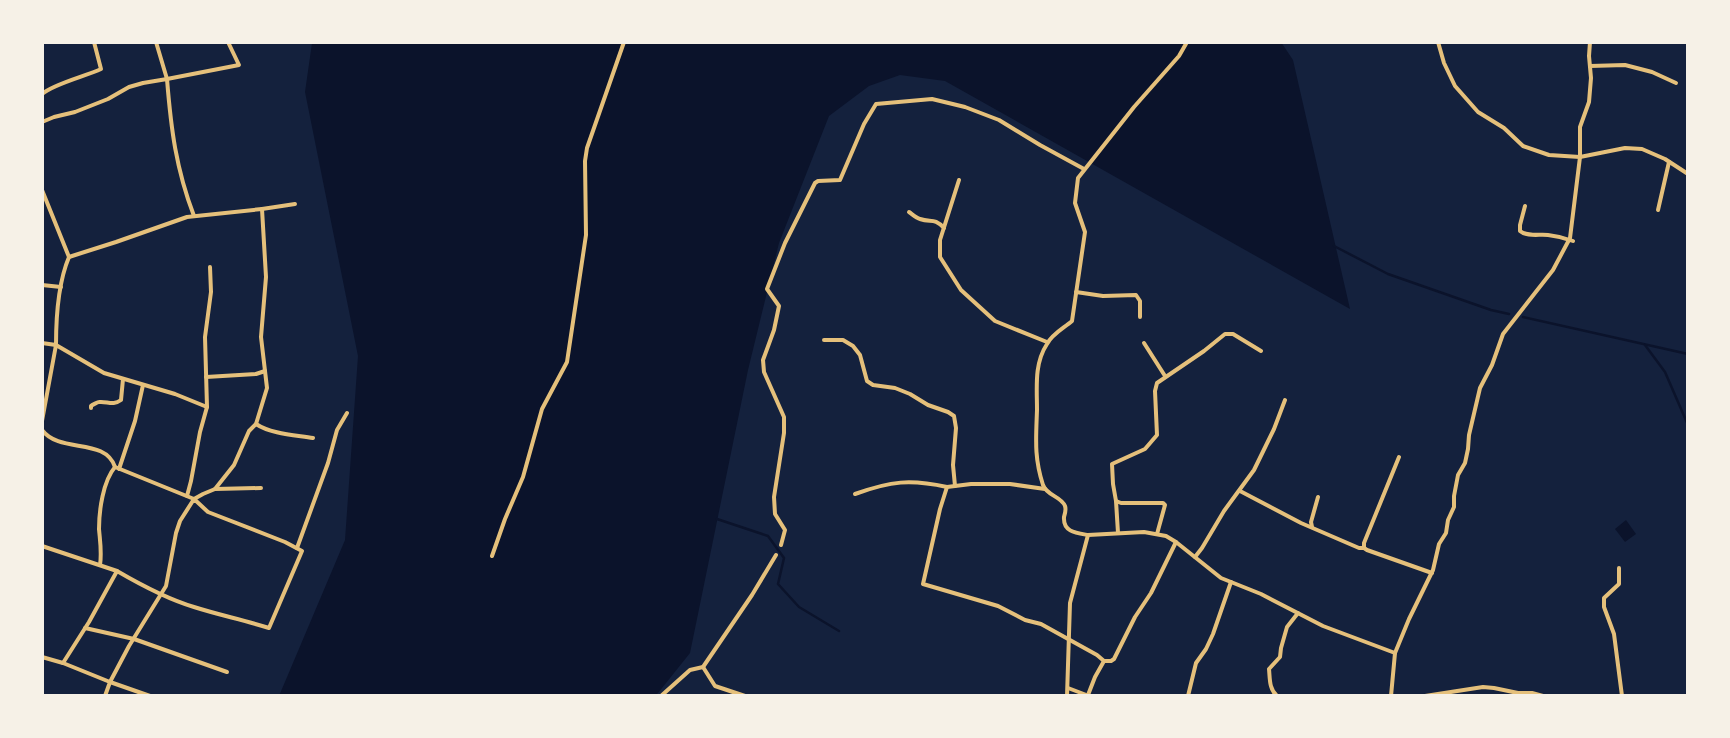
<svg xmlns="http://www.w3.org/2000/svg" width="1730" height="738" viewBox="0 0 1730 738" font-family="Cabin,sans-serif">
<style>
.water{fill:#0b132b}
.lines{fill:none;stroke-linecap:round;stroke-linejoin:round}
.stream{stroke:#0b132b;stroke-width:2.5}
.minor{stroke:#e5c07b;stroke-width:4}
</style>
<rect width="100%" height="100%" fill="#14213d"/>
<!-- water -->
<g class="water">
<polygon points="1281,42 1293,60 1350,309 945,81 900,75 869,86 829,116 779,243 748,370 690,653 658,693 655,696 279,696 345,540 358,356 305,92 312,43"/>
<polygon points="1626,520 1636,534 1625,542 1615,529"/>
</g>
<g class="lines">
<!-- stream -->
<g class="stream">
<polyline points="1334,246 1388,274 1491,310 1509,314"/>
<polyline points="1523,317 1688,354"/>
<polyline points="1645,345 1665,372 1688,425"/>
<polyline points="717,519 768,536 784,558 778,584 799,607 839,631"/>
</g>
<!-- minor -->
<g class="minor">
<polyline points="156,42 167,79 239,65 228,42"/>
<polyline points="1438,42 1444,63 1455,86 1478,112 1504,128 1523,146 1549,155 1580,157 1625,148 1642,149 1665,159 1688,174"/>
<polyline points="1590,66 1625,65 1652,72 1676,83"/>
<path d="M42,94C53,84 86,76 101,69L94,42"/>
<path d="M42,122L54,117L75,112L108,99L129,87L143,83L167,79C171,129 176,169 194,216"/>
<polyline points="959,180 940,240 940,257 961,290 995,321 1047,342"/>
<path d="M42,190L69,257C58,283 56,316 56,345L42,343"/>
<path d="M1525,206L1520,225V231C1527,237 1539,234 1548,235C1557,236 1565,238 1573,241"/>
<polyline points="262,209 295,204"/>
<polyline points="1658,210 1669,162"/>
<path d="M909,212C912,214 916,218 920,219C931,223 934,217 944,228"/>
<polyline points="42,285 61,287"/>
<polyline points="1076,292 1103,296 1136,295 1140,301 1140,317"/>
<polyline points="824,340 843,340 853,346 860,355 867,381 873,385 895,388 910,394 928,405 948,412 954,416 956,428 953,465 955,486"/>
<polyline points="1144,343 1165,376"/>
<polyline points="206,377 256,374 265,371"/>
<path d="M91,408V406C92,405 98,402 99,402C107,401 113,406 121,400L123,379"/>
<polyline points="42,421 56,345 104,373 175,394 207,407"/>
<path d="M256,424C271,434 295,435 313,438"/>
<path d="M42,430C60,454 105,437 115,467L194,499L203,494L215,489L234,465L249,431L256,424L267,388L261,337L266,277L262,209L187,217L116,242L69,257"/>
<polyline points="1399,457 1364,543 1364,548 1367,550 1432,573"/>
<polyline points="119,469 135,421 143,385"/>
<polyline points="215,489 261,488"/>
<polyline points="1045,489 1010,484 971,484 947,487 940,509 923,584 998,606 1025,620 1041,624 1097,655 1104,661 1111,661 1114,659 1135,617 1151,593 1176,542"/>
<polyline points="1240,491 1301,523 1359,548 1364,548"/>
<path d="M855,494C891,481 910,479 947,487"/>
<polyline points="187,496 191,481 200,432 207,407 205,337 211,292 210,267"/>
<polyline points="1116,501 1118,533"/>
<polyline points="1312,527 1311,522 1318,497"/>
<polyline points="1157,534 1165,505 1163,503 1121,503 1116,501 1113,484 1112,464 1145,449 1157,435 1155,391 1157,383 1204,351 1225,334 1233,334 1261,351"/>
<path d="M1088,535C1076,533 1063,532 1064,517C1065,514 1066,509 1065,506C1061,496 1047,496 1043,485C1034,457 1036,439 1037,410C1037,387 1034,364 1047,344C1052,334 1064,328 1072,321L1085,232L1075,203L1078,178L1134,107L1179,56L1187,42"/>
<polyline points="781,545 785,530 775,514 774,497 784,433 784,417 764,372 763,360 774,330 779,306 767,289 785,243 815,183 818,181 840,180 864,124 876,104 932,99 965,107 999,120 1040,145 1084,169"/>
<polyline points="42,546 117,571"/>
<polyline points="297,548 328,463 337,430 347,413"/>
<polyline points="492,556 505,519 523,477 542,409 567,362 586,235 585,161 587,148 624,42"/>
<polyline points="1195,557 1202,548 1224,511 1254,470 1274,429 1285,400"/>
<path d="M100,565C102,552 100,541 99,529C99,511 103,481 115,467"/>
<polyline points="1619,568 1619,584 1604,598 1604,607 1614,634 1622,696"/>
<polyline points="85,628 134,639 227,672"/>
<polyline points="1395,653 1409,619 1433,570 1439,544 1446,533 1448,520 1454,507 1454,496 1458,475 1465,463 1468,449 1469,435 1480,388 1492,365 1503,334 1553,270 1570,238 1580,157 1580,127 1589,102 1591,78 1589,56 1590,42"/>
<polyline points="42,657 63,663 110,682 105,696"/>
<path d="M63,663L89,622L117,571C141,585 167,599 194,607C219,615 244,620 269,628L302,551L285,542L208,512L194,499L180,521L176,533L166,586L129,646L110,682L150,696"/>
<polyline points="703,667 715,686 745,696"/>
<polyline points="1068,688 1089,696"/>
<polyline points="1088,695 1095,677 1104,661"/>
<polyline points="661,696 690,670 703,667 752,595 776,555"/>
<polyline points="1067,696 1070,603 1088,535 1144,532 1166,536 1176,542 1221,578 1261,594 1323,626 1395,653 1391,696"/>
<polyline points="1188,696 1196,663 1206,649 1213,634 1231,582"/>
<path d="M1277,696C1269,689 1270,679 1269,669L1280,657L1281,648L1287,627L1298,613"/>
<polyline points="1425,696 1483,687 1494,688 1518,693 1532,693 1543,696"/>
</g>
</g>
<!-- border -->
<rect width="1730" height="738" fill="none" stroke="#f6f1e7" stroke-width="88"/>
</svg>
